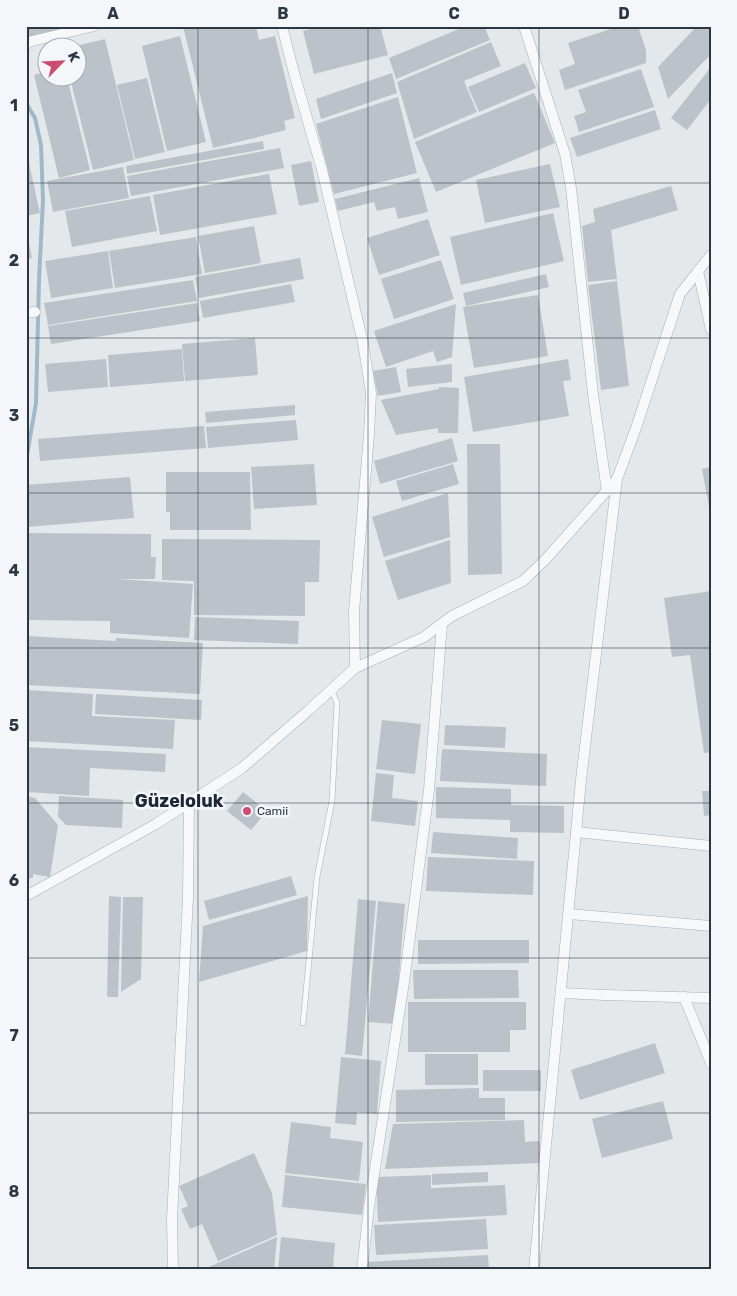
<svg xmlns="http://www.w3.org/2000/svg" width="737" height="1296" viewBox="0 0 737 1296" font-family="Rubik,sans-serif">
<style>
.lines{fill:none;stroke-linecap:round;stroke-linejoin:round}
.stream{stroke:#a0b9ca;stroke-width:4}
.building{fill:#bbc2c9}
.lane-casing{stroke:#a9afb6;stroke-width:6}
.street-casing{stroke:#a9afb6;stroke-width:11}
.lane{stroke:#f7f8fa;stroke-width:5}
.street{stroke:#f7f8fa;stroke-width:10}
.grid{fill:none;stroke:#2c3744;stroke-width:1;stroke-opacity:0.55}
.poi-dot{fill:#cc4d6f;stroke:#f4f6f9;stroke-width:2}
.labels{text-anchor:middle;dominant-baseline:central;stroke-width:5;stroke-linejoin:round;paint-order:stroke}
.poi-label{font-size:12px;fill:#2c3744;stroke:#f4f6f9;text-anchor:start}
.district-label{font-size:18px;font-weight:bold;fill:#1e2835;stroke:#f4f6f9}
.neatline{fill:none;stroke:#2c3744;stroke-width:2}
.grid-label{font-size:16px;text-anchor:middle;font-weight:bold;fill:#2c3744}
</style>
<rect width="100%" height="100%" fill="#e4e8eb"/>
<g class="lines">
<!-- stream -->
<polyline class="stream" points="26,103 35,118 41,145 43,200 39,280 36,403 26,461"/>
</g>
<!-- building -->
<g class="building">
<polygon points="26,26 77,26 26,38"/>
<polygon points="183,26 256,26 259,40 275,36 295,118 284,121 286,130 213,148"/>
<polygon points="321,26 380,26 388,55 314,74 303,31"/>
<polygon points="466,26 484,26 490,40 396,79 389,58"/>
<polygon points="620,26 638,26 646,50 646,63 565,90 559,70 575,64 568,43"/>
<polygon points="697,26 711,26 711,54 668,99 658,67"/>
<polygon points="180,36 206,142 167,151 142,46"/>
<polygon points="105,39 134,160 93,170 70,78 78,78 78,48 72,47"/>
<polygon points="491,42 501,66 464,81 477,112 414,139 397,82"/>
<polygon points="525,63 536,88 479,112 468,87"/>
<polygon points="711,67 711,99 687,130 671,118"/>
<polygon points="641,69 654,107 579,132 574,116 586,112 578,90"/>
<polygon points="48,71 48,78 67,78 90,170 59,178 34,75"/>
<polygon points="392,73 397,93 321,119 316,99"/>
<polygon points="147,78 165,152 135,159 117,85"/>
<polygon points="534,93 555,143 436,192 415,142"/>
<polygon points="398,97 417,173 334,194 316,124"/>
<polygon points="655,110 661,129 577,157 570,138"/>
<polygon points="263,141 264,149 127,174 126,166"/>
<polygon points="280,148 284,168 131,196 127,176"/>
<polygon points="26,150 40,213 26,216"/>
<polygon points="311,161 319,202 299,206 291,165"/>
<polygon points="550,164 560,207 485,223 476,180"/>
<polygon points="123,167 129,198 53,212 47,181"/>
<polygon points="269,174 277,214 160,235 153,195"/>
<polygon points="419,178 428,212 398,219 395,207 377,211 374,202 338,211 335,199"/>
<polygon points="671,186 678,210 611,230 617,279 588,282 582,226 595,222 593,209"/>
<polygon points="150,196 157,231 72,247 65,211"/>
<polygon points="553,213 564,261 461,285 450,237"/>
<polygon points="428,219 440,255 379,275 367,238"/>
<polygon points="254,226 261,263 205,273 198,236"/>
<polygon points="26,234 27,234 32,258 26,259"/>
<polygon points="196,237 202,274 115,288 109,251"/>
<polygon points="108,251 113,288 51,298 45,261"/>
<polygon points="300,258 304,279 199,298 195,277"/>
<polygon points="441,260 454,299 394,319 381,279"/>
<polygon points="546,274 549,287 466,306 463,293"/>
<polygon points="193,280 197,301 48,325 44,303"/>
<polygon points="617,281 629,386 601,390 588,285"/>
<polygon points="291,284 295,302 203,318 200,301"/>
<polygon points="538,295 548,356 474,368 463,307"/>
<polygon points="197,303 200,321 51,344 48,326"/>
<polygon points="456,304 452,357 437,362 433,351 386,367 374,331"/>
<polygon points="255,338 258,375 185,381 182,344"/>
<polygon points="182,349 184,381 110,387 108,355"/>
<polygon points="106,359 108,387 48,392 45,364"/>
<polygon points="568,359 571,380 563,381 569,416 473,432 464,377"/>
<polygon points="452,364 452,382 408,387 406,369"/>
<polygon points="396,367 401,392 378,396 373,371"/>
<polygon points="439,387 459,388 458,433 438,433 438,428 396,435 381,400 439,389"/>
<polygon points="295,405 295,415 206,423 205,412"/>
<polygon points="296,420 298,440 208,448 206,427"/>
<polygon points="204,426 206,448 40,461 38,439"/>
<polygon points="452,438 458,461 380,484 374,461"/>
<polygon points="467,444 500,444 502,574 468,575"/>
<polygon points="314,464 317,505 254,509 251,467"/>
<polygon points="453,464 459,484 402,501 396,481"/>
<polygon points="711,467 711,507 709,507 702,469"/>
<polygon points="166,472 250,472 251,530 170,530 170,512 166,512"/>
<polygon points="130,477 134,518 28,527 26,485"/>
<polygon points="448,493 450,537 384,557 372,517"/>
<polygon points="28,533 151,534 151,557 156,557 155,579 118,579 193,584 189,638 110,633 110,621 27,620"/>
<polygon points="162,539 320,540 319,582 305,582 305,616 194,615 194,581 162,580"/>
<polygon points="450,540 451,583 398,600 385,561"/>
<polygon points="711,591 711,752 704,753 690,655 672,657 664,598"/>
<polygon points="195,617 299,621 298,644 194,640"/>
<polygon points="28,636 115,641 116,638 203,643 200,694 26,685"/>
<polygon points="26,690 93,694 92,716 175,720 173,749 26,741"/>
<polygon points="96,694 202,700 201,720 95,714"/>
<polygon points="382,720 421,724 415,774 376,769"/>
<polygon points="445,725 506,727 505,748 444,745"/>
<polygon points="26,747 166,754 165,772 90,768 89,796 26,792"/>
<polygon points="442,749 547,754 546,786 440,781"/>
<polygon points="376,773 394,775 392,798 418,801 415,826 371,821"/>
<polygon points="436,787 511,789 511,805 564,806 564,833 510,832 510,820 436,818"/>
<polygon points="702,791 711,791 711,815 704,816"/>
<polygon points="243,792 267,811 251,830 227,811"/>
<polygon points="26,796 35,798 58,825 50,877 33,874 33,878 26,878"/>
<polygon points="59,796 123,800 122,828 66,825 58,817"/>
<polygon points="433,832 518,838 517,859 431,853"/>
<polygon points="428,857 534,861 533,895 426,891"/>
<polygon points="291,876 297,895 209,920 204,901"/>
<polygon points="109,896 121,897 118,997 107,997"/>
<polygon points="308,896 307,951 199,982 203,926"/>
<polygon points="123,897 143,897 141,979 121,992"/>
<polygon points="358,899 376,901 362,1056 345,1054"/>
<polygon points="378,901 405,904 395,1024 368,1022"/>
<polygon points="418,940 529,940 529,963 418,964"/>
<polygon points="413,970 518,970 519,998 414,999"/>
<polygon points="408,1002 526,1002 526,1030 510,1030 510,1052 408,1052"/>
<polygon points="655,1043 665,1073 580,1100 571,1070"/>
<rect x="425" y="1054" width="53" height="31"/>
<polygon points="341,1057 381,1061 377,1114 357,1112 356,1125 335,1123"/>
<rect x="483" y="1070" width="58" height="21"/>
<polygon points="479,1088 479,1098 505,1098 505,1120 396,1122 396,1090"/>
<polygon points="663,1101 673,1139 602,1158 592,1119"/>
<polygon points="524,1120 525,1142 539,1141 540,1163 385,1169 393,1124"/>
<polygon points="291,1122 331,1127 330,1138 363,1142 359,1181 285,1173"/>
<polygon points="254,1153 272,1193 277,1235 218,1261 202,1224 190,1229 181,1209 188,1206 179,1186"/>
<polygon points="488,1172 488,1182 432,1185 432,1174"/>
<polygon points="285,1175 366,1184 362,1215 282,1207"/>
<polygon points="431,1175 431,1188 505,1185 507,1215 378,1222 376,1177"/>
<polygon points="486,1219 488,1249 376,1255 374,1225"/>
<polygon points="277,1237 274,1270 202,1270"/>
<polygon points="281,1237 335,1243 333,1268 337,1268 337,1270 278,1270"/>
<polygon points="488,1255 489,1270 367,1270 367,1262"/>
</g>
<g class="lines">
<!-- lane casing -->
<g class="lane-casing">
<polyline id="lane" points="303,1023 317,877 332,801 337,703 331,689"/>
</g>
<!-- street casing -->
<g class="street-casing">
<g id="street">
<polyline points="282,26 294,73 322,170 363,343 371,393 369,435 354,611 355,668"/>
<polyline points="524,26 565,154 571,188 593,394 607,491"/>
<polyline points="26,45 28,42 94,26"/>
<polyline points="698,271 711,330"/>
<polyline points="26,313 35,312"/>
<polyline points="576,832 711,846"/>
<polyline points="26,896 156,824 242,768 309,710 355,668 424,637 452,616 523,581 546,559 617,479 636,428 680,294 711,255"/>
<polyline points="569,914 711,926"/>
<polyline points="561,993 605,995 711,998"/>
<polyline points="684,997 711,1063"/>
<polyline points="173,1270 172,1219 188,897 189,803"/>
<polyline points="362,1270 369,1207 404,982 429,790 442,624"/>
<polyline points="534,1270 581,780 617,479"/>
</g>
</g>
<!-- lane -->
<use href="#lane" class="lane"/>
<!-- street -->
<use href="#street" class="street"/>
</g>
<!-- grid -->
<path class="grid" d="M198,26V1270M368,26V1270M539,26V1270M26,183H711M26,338H711M26,493H711M26,648H711M26,803H711M26,958H711M26,1113H711"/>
<!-- markers -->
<circle class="poi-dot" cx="247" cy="811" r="5"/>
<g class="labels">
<!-- poi labels -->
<g class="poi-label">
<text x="257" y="811">Camii</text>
</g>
<!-- district labels -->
<g class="district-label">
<text x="179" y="801">Güzeloluk</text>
</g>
</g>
<!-- border -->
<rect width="737" height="1296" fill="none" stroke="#f4f6f9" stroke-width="55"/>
<!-- north arrow -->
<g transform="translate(62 62) rotate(66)"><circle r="24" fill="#f4f6f9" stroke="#a4aab1"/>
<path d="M0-4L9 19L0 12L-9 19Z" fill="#cc4d6f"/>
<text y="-8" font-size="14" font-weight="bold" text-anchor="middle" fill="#2c3744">K</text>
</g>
<rect x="28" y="28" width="682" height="1240" class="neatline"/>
<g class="grid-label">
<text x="113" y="19">A</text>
<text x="283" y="19">B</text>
<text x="454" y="19">C</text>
<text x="624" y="19">D</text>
<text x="14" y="111">1</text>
<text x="14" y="266">2</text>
<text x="14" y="421">3</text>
<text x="14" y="576">4</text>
<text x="14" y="731">5</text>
<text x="14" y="886">6</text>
<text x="14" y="1041">7</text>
<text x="14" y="1197">8</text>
</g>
</svg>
